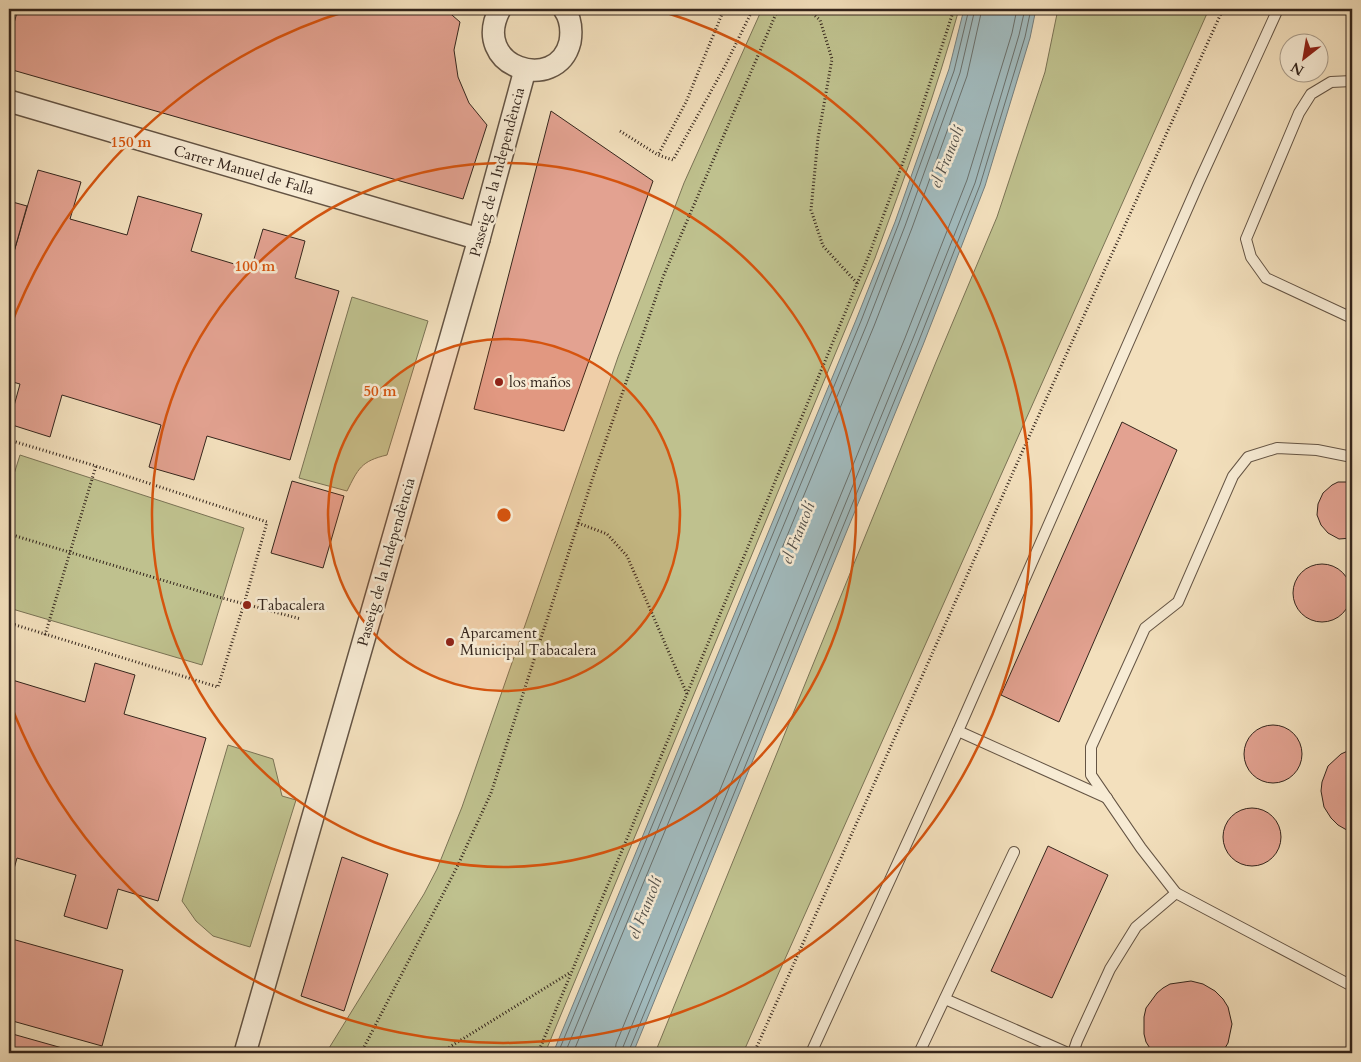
<svg xmlns="http://www.w3.org/2000/svg" width="1361" height="1062" viewBox="0 0 1361 1062" font-family="Cardo,serif">
<style>
.green{fill:#bfc18e;stroke:#7a7355}
.water{fill:#a1babd;stroke:#757e7d}
.lines{fill:none;stroke-linecap:round;stroke-linejoin:round}
.shore{stroke:#6a706c;stroke-width:1}
.building{fill:#e3a291;stroke:#34251c}
.lane-casing{stroke:#645444;stroke-width:12}
.street-casing{stroke:#645444;stroke-width:24}
.path{stroke:#34251c;stroke-width:3;stroke-dasharray:1 2.5;stroke-linecap:butt}
.lane{stroke:#f7ebd4;stroke-width:10}
.street{stroke:#f7ebd4;stroke-width:21}
.ring{fill:none;stroke:#d6540e;stroke-width:2.5}
.poi-dot{fill:#8f2418;stroke:#f7ebd4;stroke-width:2}
.labels{text-anchor:middle;dominant-baseline:central;stroke-width:5;stroke-linejoin:round;paint-order:stroke}
.street-label{font-size:15px;fill:#34251c;stroke:#f7ebd4}
.poi-label{font-size:15px;fill:#34251c;stroke:#f7ebd4;text-anchor:start}
.water-label{font-size:16px;font-style:italic;fill:#55524c;stroke:#f7ebd4}
.centre{fill:#d6540e;stroke:#f7ebd4;stroke-width:2.5}
.ring-label{font-size:15px;text-anchor:middle;font-weight:bold;fill:#d6540e;stroke:#f7ebd4;stroke-width:5;stroke-linejoin:round;paint-order:stroke}
</style>
<rect width="100%" height="100%" fill="#f3e0bd"/>
<filter id="stains"><feTurbulence type="fractalNoise" baseFrequency=".004" numOctaves="4"/><feColorMatrix values="0 0 0 0 .2 0 0 0 0 .09 0 0 0 0 .02 0 0 0 .5 -.17"/></filter>
<radialGradient id="worn" r=".72"><stop offset=".6" stop-color="#630" stop-opacity="0"/><stop offset="1" stop-color="#630" stop-opacity=".3"/></radialGradient>
<!-- green -->
<g class="green">
<path d="M762,9H959C936,93 905,176 875,258L545,1053H326L424,894L437,869L462,807L618,357L684,183Z"/>
<polygon points="1058,9 1209,9 743,1053 655,1053 936,362 997,217 1045,72"/>
<path d="M352,297L428,321L387,455C361,461 358,469 347,491L299,478Z"/>
<polygon points="20,455 244,528 202,665 9,608 9,490"/>
<polygon points="228,745 273,759 282,796 296,800 250,947 213,936 196,921 182,901"/>
</g>
<!-- water -->
<polygon class="water" points="964,9 1036,9 1030,38 985,186 923,345 633,1053 553,1053 856,320 895,222 949,69"/>
<g class="lines">
<!-- shore -->
<g class="shore">
<polyline points="558,1053 861,321 899,223 954,71 969,9"/>
<polyline points="565,1053 867,324 905,226 960,73 975,9"/>
<polyline points="573,1053 874,326 912,228 967,76 982,9"/>
<polyline points="615,1053 616,1044 905,338 967,180 1012,33 1017,9"/>
<polyline points="622,1053 623,1047 912,341 975,183 1019,35 1025,9"/>
<polyline points="628,1053 918,343 980,185 1025,37 1031,9"/>
</g>
</g>
<!-- building -->
<g class="building">
<polygon points="9,9 13,9 9,25"/>
<polygon points="18,9 310,9 323,12 325,9 445,9 460,22 454,50 458,77 469,103 487,125 463,199 9,69 9,41"/>
<polygon points="551,111 653,181 564,431 474,409"/>
<polygon points="38,170 81,182 70,219 127,235 138,196 202,214 191,251 251,269 263,229 305,241 295,278 339,291 290,460 207,436 194,480 149,467 161,425 62,395 50,437 9,424 20,384 9,381 9,269"/>
<polygon points="9,201 27,206 9,269"/>
<polygon points="1122,422 1177,450 1059,722 1001,695"/>
<polygon points="292,481 344,496 323,568 271,553"/>
<polygon points="1338,482 1352,482 1352,538 1339,539 1328,533 1321,525 1317,515 1318,504 1323,493 1332,485"/>
<circle cx="1322" cy="593" r="29"/>
<polygon points="95,663 135,675 124,714 206,738 158,901 118,889 107,929 64,916 76,875 17,858 9,887 9,679 85,702"/>
<circle cx="1273" cy="754" r="29"/>
<polygon points="1352,749 1352,833 1338,825 1331,818 1324,807 1321,791 1322,782 1328,766 1341,754"/>
<circle cx="1252" cy="837" r="29"/>
<polygon points="1048,846 1108,875 1052,998 991,971"/>
<polygon points="342,857 388,874 344,1011 301,996"/>
<polygon points="12,939 123,970 102,1046 9,1020 9,952"/>
<polygon points="1191,981 1203,984 1215,991 1223,999 1228,1007 1232,1024 1228,1043 1222,1053 1153,1053 1146,1042 1144,1034 1144,1017 1146,1008 1157,993 1163,988 1170,984"/>
<polygon points="9,1033 80,1053 9,1053"/>
</g>
<g class="lines">
<!-- lane casing -->
<g class="lane-casing">
<g id="lane">
<polyline points="1352,81 1331,82 1311,94 1299,113 1246,239 1251,257 1266,278 1352,318"/>
<polyline points="1352,457 1317,450 1277,448 1248,457 1233,476 1178,602 1145,628 1091,747 1091,775 1141,848 1176,893 1352,986"/>
<polyline points="1107,798 958,731 1199,182 1278,9"/>
<polyline points="945,999 1068,1053"/>
<polyline points="811,1053 958,731"/>
<polyline points="919,1053 1014,852"/>
<polyline points="1073,1053 1077,1041 1110,969 1136,927 1176,893"/>
</g>
</g>
<!-- street casing -->
<g class="street-casing">
<g id="street">
<path d="M500,9C469,67 557,95 570,42C572,30 571,19 564,9"/>
<polyline points="9,101 479,239"/>
<polyline points="245,1053 479,239 525,70"/>
</g>
</g>
<!-- path -->
<g class="path">
<polyline points="724,9 686,102 658,155 673,160 725,66 753,9"/>
<polyline points="807,9 820,20 832,59 818,138 811,210 823,246 857,283"/>
<polyline points="620,131 658,155"/>
<polyline points="9,440 96,466 267,522 244,604 218,687 9,623"/>
<polyline points="578,523 607,534 627,556 687,694"/>
<polyline points="9,534 222,598 301,619"/>
<polyline points="45,635 96,466"/>
<polyline points="361,1053 457,867 491,793 594,474 663,277 778,9"/>
<polyline points="440,1053 571,972"/>
<polyline points="538,1053 869,255 914,132 954,9"/>
<polyline points="754,1053 1023,450 1223,9"/>
</g>
<!-- lane -->
<use href="#lane" class="lane"/>
<!-- street -->
<use href="#street" class="street"/>
</g>
<!-- distance rings -->
<circle cx="504" cy="515" r="176" fill="#d6540e" fill-opacity=".12"/>
<g class="ring">
<circle cx="504" cy="515" r="176"/>
<circle cx="504" cy="515" r="352"/>
<path d="M9 330A528 528 0 0 1 350 10M658 10A528 528 0 1 1 9 700"/>
</g>
<!-- markers -->
<g class="poi-dot">
<circle cx="499" cy="382" r="5"/>
<circle cx="247" cy="605" r="5"/>
<circle cx="450" cy="642" r="5"/>
</g>
<g class="labels">
<!-- street labels -->
<g class="street-label">
<text transform="translate(244 170) rotate(16)">Carrer Manuel de Falla</text>
<text transform="translate(497 172) rotate(-75)">Passeig de la Independència</text>
<text transform="translate(386 562) rotate(-74)">Passeig de la Independència</text>
</g>
<!-- poi labels -->
<g class="poi-label">
<text x="509" y="382">los maños</text>
<text x="257" y="605">Tabacalera</text>
<text x="460" y="633">Aparcament<tspan x="460" dy="17">Municipal Tabacalera</tspan></text>
</g>
<!-- water labels -->
<g class="water-label">
<text transform="translate(947 157) rotate(-68)">el Francolí</text>
<text transform="translate(798 533) rotate(-68)">el Francolí</text>
<text transform="translate(645 908) rotate(-68)">el Francolí</text>
</g>
</g>
<circle cx="504" cy="515" r="8" class="centre"/>
<g class="ring-label">
<text x="131" y="147">150 m</text>
<text x="255" y="271">100 m</text>
<text x="380" y="396">50 m</text>
</g>
<!-- margin -->
<rect width="1361" height="1062" fill="none" stroke="#f3e0bd" stroke-width="30"/>
<rect x="10" y="10" width="1341" height="1042" fill="none" stroke="#34251c" stroke-width="2.5"/>
<rect x="15" y="15" width="1331" height="1032" fill="none" stroke="#34251c"/>
<!-- north arrow -->
<g transform="translate(1304 58) rotate(211)"><circle r="24" fill="#f7ebd4" stroke="#a99c8a"/>
<path d="M0-4L9 19L0 12L-9 19Z" fill="#8f2418"/>
<text y="-8" font-size="14" font-weight="bold" text-anchor="middle" fill="#34251c">N</text>
</g>
<rect width="100%" height="100%" filter="url(#stains)"/>
<rect width="100%" height="100%" fill="url(#worn)"/>
</svg>
